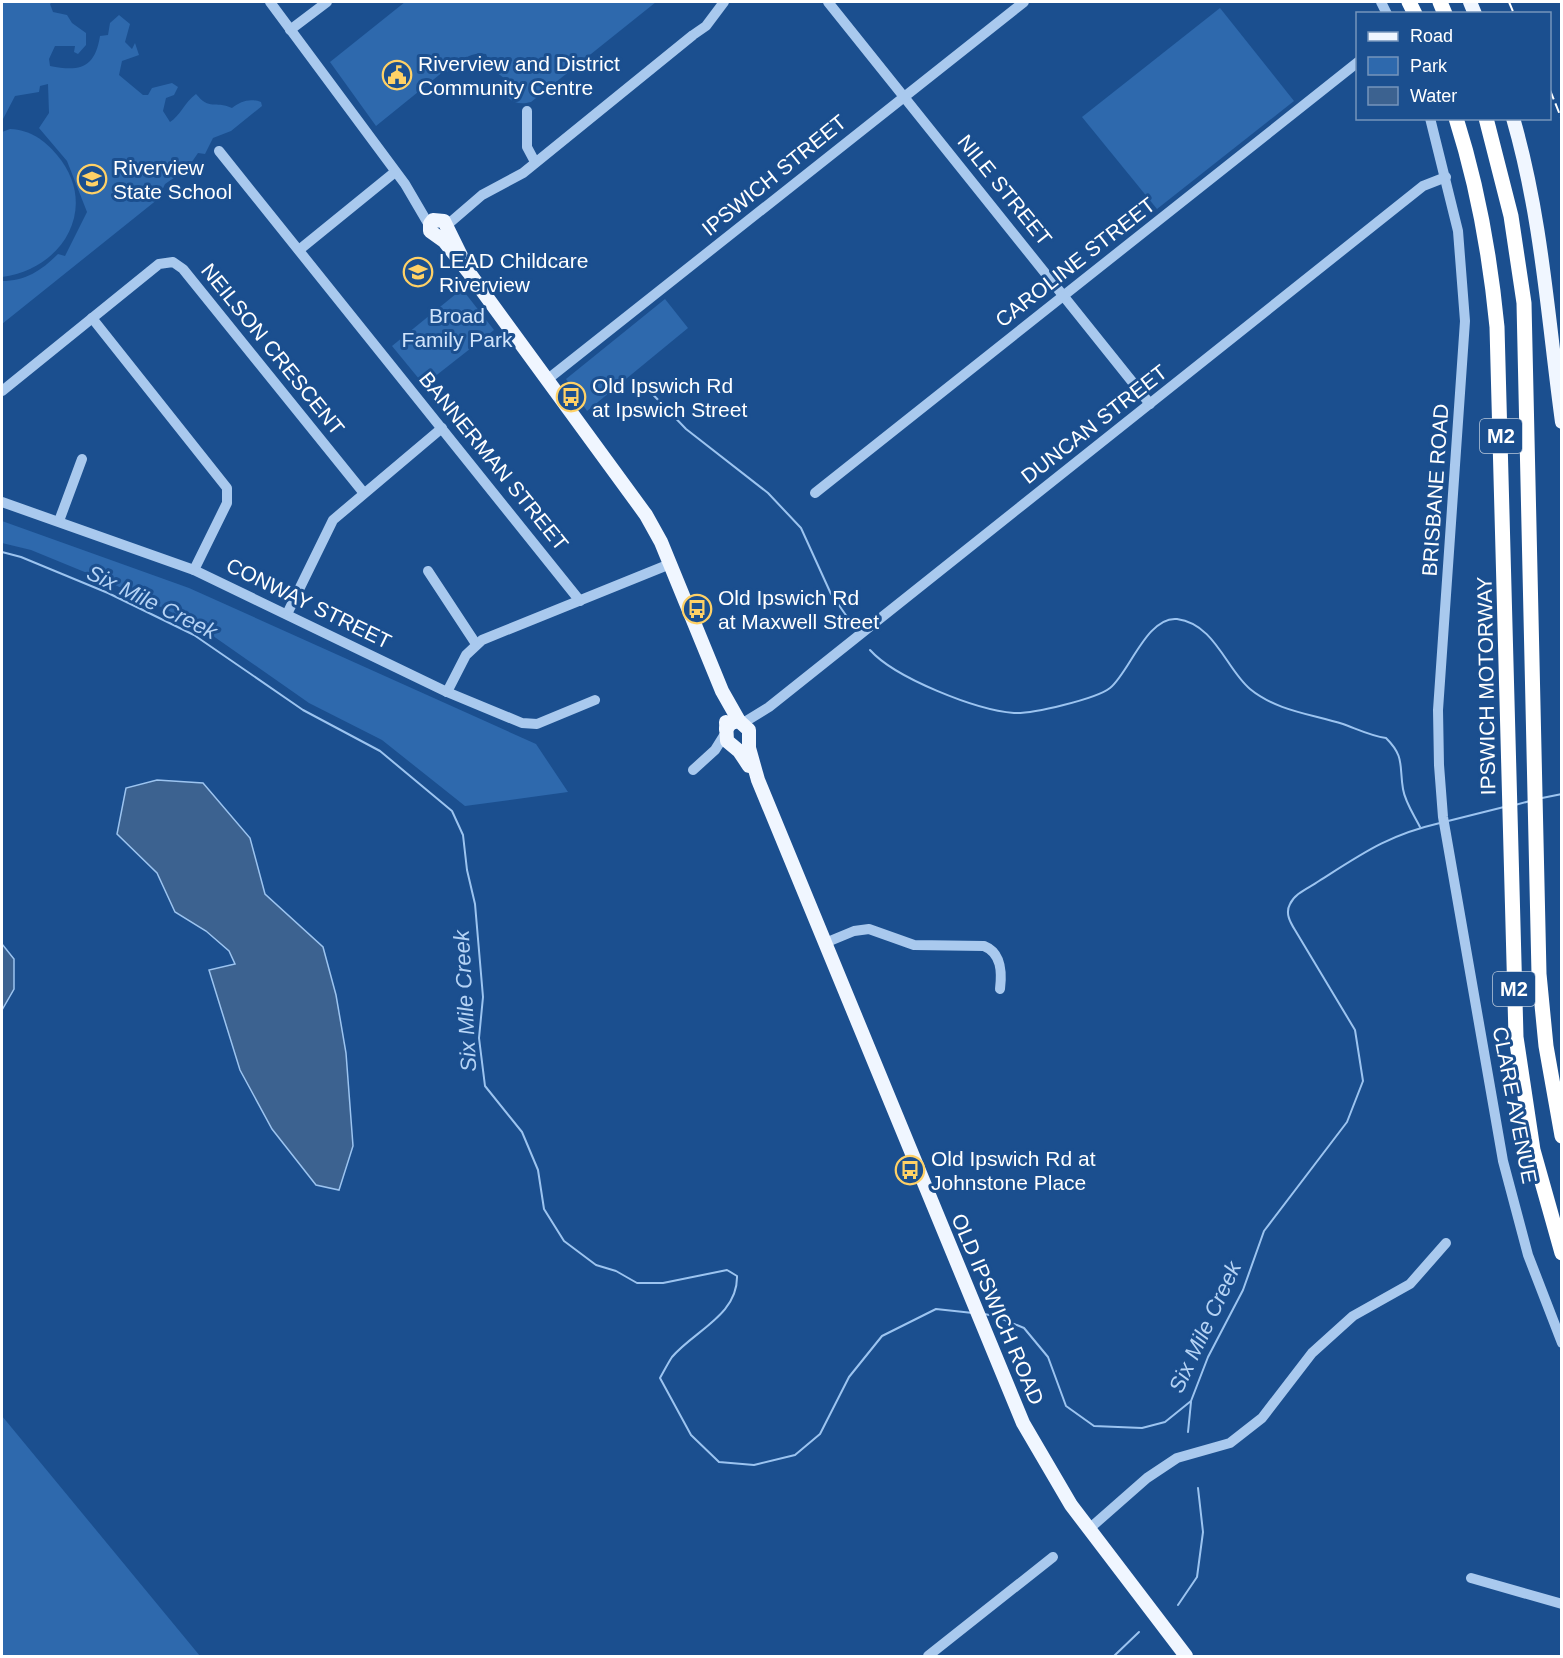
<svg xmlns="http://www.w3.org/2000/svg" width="1563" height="1658" viewBox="0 0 1563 1658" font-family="Helvetica,sans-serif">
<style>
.green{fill:#2e69ad}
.water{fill:#3c6290;stroke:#9cc4f0;stroke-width:1.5}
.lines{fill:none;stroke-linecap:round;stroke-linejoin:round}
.stream{stroke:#9cc4f0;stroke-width:2}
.minor{stroke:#a9c9ee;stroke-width:10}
.major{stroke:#f0f6ff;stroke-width:14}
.highway{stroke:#fff;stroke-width:15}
.rail{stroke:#fff;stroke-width:2;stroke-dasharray:10 4.5;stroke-linecap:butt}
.labels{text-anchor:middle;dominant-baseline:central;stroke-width:6;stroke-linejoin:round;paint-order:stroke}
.shield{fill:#1b4f8f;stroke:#bbcadd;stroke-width:1.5}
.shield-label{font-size:20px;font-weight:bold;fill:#fff}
.poi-label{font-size:21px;fill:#fff;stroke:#1b4f8f;text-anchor:start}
.street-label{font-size:21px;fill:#fff;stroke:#1b4f8f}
.park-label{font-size:21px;fill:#cfe3fa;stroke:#1b4f8f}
.water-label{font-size:22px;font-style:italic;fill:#b5d3f5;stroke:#1b4f8f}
</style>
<rect width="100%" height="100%" fill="#1b4f8f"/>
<!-- green -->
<g class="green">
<path d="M2,2H52L50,4L53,12L67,15L72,23L86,33V45L78,54L74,52L75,46H55L49,59L50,66C80,72 95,68 100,36L108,35L110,23L119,15L130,24L125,42L132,49L135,43L139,55L122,61L119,75L143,95H148L152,88L172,83L178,87L174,95L166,98L163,111L170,122C180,116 184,103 196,94C210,111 214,100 232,108C241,101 250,98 261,102L262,106L231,131L213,138L205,154L198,153L187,169L165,184L158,199L2,324V281C25,281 41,271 58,254L65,256L87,212L67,161L39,128L49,113L48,84L40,86L39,92L15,96L2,121Z"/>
<path d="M405,2H656L531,102C520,105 514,103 506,96L508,81L492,69L486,54C469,52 463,58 455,72L444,71L376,126L330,62Z"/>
<polygon points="1220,8 1294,101 1157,209 1082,117"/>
<path d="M10,129C31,130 44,140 57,155C100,206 64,269 2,277V132Z"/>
<polygon points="462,289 494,330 424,385 392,346"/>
<polygon points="665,299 688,328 587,411 566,379"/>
<polygon points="2,521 189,588 536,744 568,792 465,806 382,740 309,703 196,624 109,582 31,550 2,543"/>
<polygon points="2,1416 200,1656 2,1656"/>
</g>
<!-- water -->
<g class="water">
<polygon points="157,780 203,783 250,838 265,894 323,947 336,995 346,1053 353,1146 339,1190 316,1185 272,1129 240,1070 209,970 235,964 229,951 206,931 175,912 157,873 117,834 126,788"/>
<polygon points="2,944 14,959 14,989 2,1010"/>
</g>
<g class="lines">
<!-- stream -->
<g class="stream">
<polyline points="639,380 686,429 768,493 801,528 831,594 850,621"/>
<path d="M2,552L21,557L108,593L194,635L303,710L380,751L452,811L463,835L467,870L475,904L483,997L479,1038L485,1086L522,1132L538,1170L544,1209L564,1241L596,1265L616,1271L637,1283H663L727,1270L737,1276C738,1315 694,1331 672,1357C668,1363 664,1371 660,1378L691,1435L719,1462L754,1465L795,1455L820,1434L849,1377L882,1336L936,1309L973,1313"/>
<path d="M870,650C895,678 976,710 1014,713C1032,714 1096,699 1110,688C1129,673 1147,616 1177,619C1215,624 1226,669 1250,689C1277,711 1311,714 1343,724C1357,729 1371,736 1386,738C1405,757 1399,765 1403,789C1405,802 1414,815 1420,827"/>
<polyline points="1542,798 1562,794"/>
<polyline points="1515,805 1530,801"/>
<polyline points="1448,821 1504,807"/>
<path d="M984,1314L995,1316L1024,1328L1048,1357L1066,1406L1094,1426L1142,1428L1165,1422L1191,1401L1208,1357L1243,1290L1264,1231L1347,1122L1363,1081L1355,1030L1295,930C1290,922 1285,913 1290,904C1295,893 1309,888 1319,881C1363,853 1388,835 1440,823"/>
<polyline points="1188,1432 1191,1402"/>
<polyline points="1178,1605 1197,1577 1203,1532 1198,1488"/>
<polyline points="1114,1656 1139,1632"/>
</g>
<!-- minor -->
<g class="minor">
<polyline points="270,2 405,184 429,225"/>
<polyline points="828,2 1150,404"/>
<polyline points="1381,2 1387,14"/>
<polyline points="290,30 327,2"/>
<polyline points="527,111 527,147 535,162"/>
<polyline points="1430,118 1458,231 1465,321 1438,710 1439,765 1443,817 1503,1161 1528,1255 1562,1343"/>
<polyline points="219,151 580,601"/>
<polyline points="446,226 482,195 523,173 693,35 706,26 724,2"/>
<polyline points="299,250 395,172"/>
<polyline points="92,318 227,488 227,503 194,570"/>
<polyline points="548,379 1024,2"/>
<polyline points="2,391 159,264 173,262 183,269 363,492"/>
<polyline points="815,493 1358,62"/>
<polyline points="2,502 194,570 447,692 522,723 537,724 595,700"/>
<polyline points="59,521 82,459"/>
<polyline points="428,571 476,644"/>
<polyline points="287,614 333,520 442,428"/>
<polyline points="447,692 466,655 482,640 670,564"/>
<polyline points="743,723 769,707 1423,186 1446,177"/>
<polyline points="693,770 715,750 725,734"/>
<path d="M825,943L854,931L869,929L914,945L984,946C1002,953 1002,973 1000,989"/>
<polyline points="1089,1529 1147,1478 1177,1458 1230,1443 1262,1418 1312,1353 1353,1316 1410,1284 1446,1243"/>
<polyline points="1471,1578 1562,1604"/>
<polyline points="928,1656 1053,1557"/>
</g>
<!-- major -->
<g class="major">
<polyline points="1470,2 1475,14"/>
<path d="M1513,118C1542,218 1548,320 1562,422"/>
<polyline points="470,274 444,221 433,220 430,224 430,231 444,241 470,274 646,515 661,542 722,691 739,721"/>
<polyline points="726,722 727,741 739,751 749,766"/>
<polyline points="726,729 731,723 739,721 749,730 749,748 758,780 1023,1423 1071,1505 1186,1656"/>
</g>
<!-- highway -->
<g class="highway">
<polyline points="1409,2 1415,14"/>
<polyline points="1440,2 1445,14"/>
<path d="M1456,118C1478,187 1490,255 1497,327L1516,1037L1533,1150L1562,1253"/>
<polyline points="1486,118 1511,216 1524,303 1539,974 1546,1046 1562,1136"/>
</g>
<!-- rail -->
<g class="rail">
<polyline points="1509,2 1514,14"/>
<polyline points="1550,90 1562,120"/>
</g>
</g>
<!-- icons -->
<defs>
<g id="civic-ring" transform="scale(1.5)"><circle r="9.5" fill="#1b4f8f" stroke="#ffd166" stroke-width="1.5"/><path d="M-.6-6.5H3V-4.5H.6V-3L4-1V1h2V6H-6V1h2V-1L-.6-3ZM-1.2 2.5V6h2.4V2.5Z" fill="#ffd166"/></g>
<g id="school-ring" transform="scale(1.5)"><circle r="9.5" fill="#1b4f8f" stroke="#ffd166" stroke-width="1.5"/><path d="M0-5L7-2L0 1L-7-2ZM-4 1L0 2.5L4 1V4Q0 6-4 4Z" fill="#ffd166"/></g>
<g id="bus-ring" transform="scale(1.5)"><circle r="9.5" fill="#1b4f8f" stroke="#ffd166" stroke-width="1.5"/><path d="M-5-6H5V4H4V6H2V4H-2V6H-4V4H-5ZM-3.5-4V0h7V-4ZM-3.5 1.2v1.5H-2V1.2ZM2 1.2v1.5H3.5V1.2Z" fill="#ffd166"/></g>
</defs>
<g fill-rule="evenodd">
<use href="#civic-ring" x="397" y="75"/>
<use href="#school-ring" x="92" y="179"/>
<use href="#school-ring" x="418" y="272"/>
<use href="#bus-ring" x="571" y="397"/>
<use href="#bus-ring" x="697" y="609"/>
<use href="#bus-ring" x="910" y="1170"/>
</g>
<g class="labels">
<!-- shield labels -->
<g class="shield">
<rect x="1480" y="419" width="42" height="34" rx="4.5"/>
<rect x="1493" y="972" width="42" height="34" rx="4.5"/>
</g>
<g class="shield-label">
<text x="1501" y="436">M2</text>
<text x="1514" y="989">M2</text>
</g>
<!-- poi labels -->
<g class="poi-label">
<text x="418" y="63">Riverview and District<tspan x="418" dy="24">Community Centre</tspan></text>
<text x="113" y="167">Riverview<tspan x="113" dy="24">State School</tspan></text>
<text x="439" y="260">LEAD Childcare<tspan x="439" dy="24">Riverview</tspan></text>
<text x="592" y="385">Old Ipswich Rd<tspan x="592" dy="24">at Ipswich Street</tspan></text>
<text x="718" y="597">Old Ipswich Rd<tspan x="718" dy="24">at Maxwell Street</tspan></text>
<text x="931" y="1158">Old Ipswich Rd at<tspan x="931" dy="24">Johnstone Place</tspan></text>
</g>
<!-- street labels -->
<g class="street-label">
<text transform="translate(774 175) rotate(-39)">IPSWICH STREET</text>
<text transform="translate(1005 190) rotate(51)">NILE STREET</text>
<text transform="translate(1075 262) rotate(-38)">CAROLINE STREET</text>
<text transform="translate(273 349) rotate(51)">NEILSON CRESCENT</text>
<text transform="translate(1094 424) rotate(-38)">DUNCAN STREET</text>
<text transform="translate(494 461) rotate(51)">BANNERMAN STREET</text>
<text transform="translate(1435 490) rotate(-86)">BRISBANE ROAD</text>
<text transform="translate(309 603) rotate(26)">CONWAY STREET</text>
<text transform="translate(1486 686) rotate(-91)">IPSWICH MOTORWAY</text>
<text transform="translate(1515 1105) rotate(79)">CLARE AVENUE</text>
<text transform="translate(998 1309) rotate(67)">OLD IPSWICH ROAD</text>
</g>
<!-- park labels -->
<g class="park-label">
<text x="457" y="315">Broad<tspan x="457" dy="24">Family Park</tspan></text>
</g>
<!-- water labels -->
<g class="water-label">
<text transform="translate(152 602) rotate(26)">Six Mile Creek</text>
<text transform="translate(465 1001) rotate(-93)">Six Mile Creek</text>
<text transform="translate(1205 1327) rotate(-65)">Six Mile Creek</text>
</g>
</g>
<!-- border -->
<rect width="1563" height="1658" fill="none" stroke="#ffffff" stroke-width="6"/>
<!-- legend -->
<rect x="1356" y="12" width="195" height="108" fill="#1b4f8f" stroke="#7695bc" stroke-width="1.5"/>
<rect x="1368" y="32" width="30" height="9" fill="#f0f6ff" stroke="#7695bc" stroke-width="1.5"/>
<text x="1410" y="42" font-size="18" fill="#ffffff">Road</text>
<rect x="1368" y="57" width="30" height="18" fill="#2e69ad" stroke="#7695bc" stroke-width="1.5"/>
<text x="1410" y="72" font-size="18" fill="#ffffff">Park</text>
<rect x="1368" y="87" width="30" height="18" fill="#3c6290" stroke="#7695bc" stroke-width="1.5"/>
<text x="1410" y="102" font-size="18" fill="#ffffff">Water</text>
</svg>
